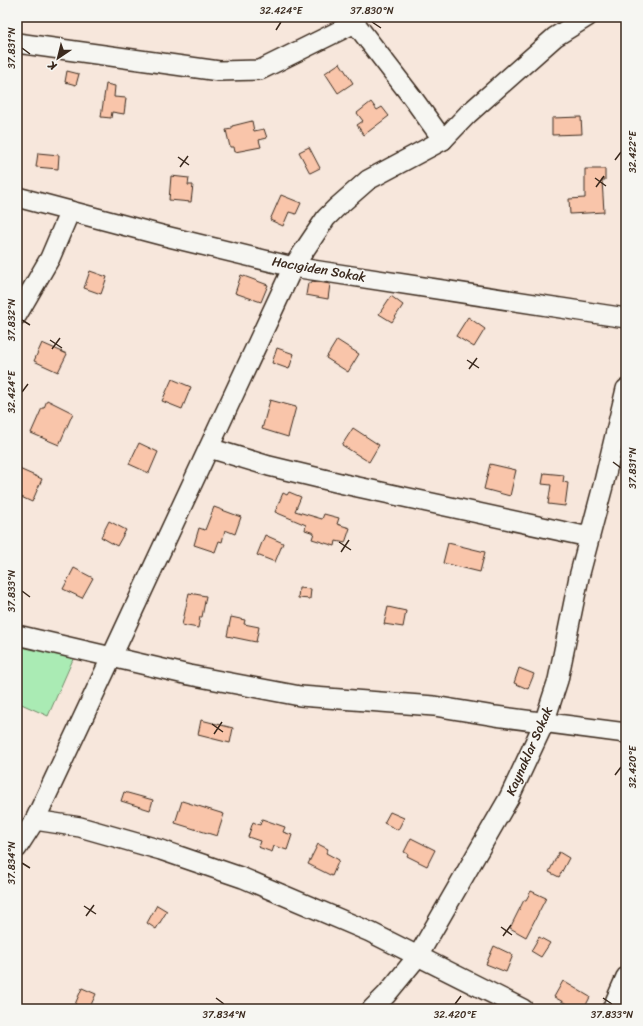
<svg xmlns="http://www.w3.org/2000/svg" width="643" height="1026" viewBox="0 0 643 1026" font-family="Sriracha,sans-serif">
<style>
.green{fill:#aaebb4;stroke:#728a69}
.building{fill:#f9c5aa;stroke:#3b2a1e}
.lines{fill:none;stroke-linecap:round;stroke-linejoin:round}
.minor-casing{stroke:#3b2a1e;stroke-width:22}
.minor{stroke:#f6f6f2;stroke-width:19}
.ticks{fill:none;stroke:#3b2a1e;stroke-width:1.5}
.labels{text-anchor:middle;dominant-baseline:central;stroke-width:3;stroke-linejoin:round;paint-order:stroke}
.street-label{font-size:13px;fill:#3b2a1e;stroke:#f6f6f2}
.neatline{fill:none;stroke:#3b2a1e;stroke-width:1.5}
.ticks-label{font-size:10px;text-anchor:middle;fill:#3b2a1e}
</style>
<rect width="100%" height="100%" fill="#f7e7dc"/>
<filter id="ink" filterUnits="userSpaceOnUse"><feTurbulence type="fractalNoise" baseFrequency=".025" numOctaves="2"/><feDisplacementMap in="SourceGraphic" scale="8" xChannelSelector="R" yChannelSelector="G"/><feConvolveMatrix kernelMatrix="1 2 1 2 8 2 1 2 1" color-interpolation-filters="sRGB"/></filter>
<g filter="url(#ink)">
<!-- green -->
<polygon class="green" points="17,642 74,657 48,716 17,702"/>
<!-- building -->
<g class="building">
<polygon points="340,63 353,83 338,93 325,73"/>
<polygon points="67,71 79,74 76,85 65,82"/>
<polygon points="106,84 115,86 114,97 126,98 124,114 112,112 111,118 101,117"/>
<polygon points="371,102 377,110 382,107 389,116 364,135 357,125 363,121 357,113"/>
<polygon points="581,117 582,134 552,135 552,118"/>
<polygon points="252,121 254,131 264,129 267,138 259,140 261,147 235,152 234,147 230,147 226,130 232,129 232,126"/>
<polygon points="309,147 320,168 310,173 299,152"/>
<polygon points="38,153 59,155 58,169 36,167"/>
<polygon points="585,169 605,169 605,180 602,180 604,212 570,214 569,199 585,198"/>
<polygon points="171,176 189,178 188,185 193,185 191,202 169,200"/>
<polygon points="281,195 301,203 296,214 289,212 283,226 270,220"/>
<polygon points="90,271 107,277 101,294 84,288"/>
<polygon points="241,275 268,285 261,302 235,293"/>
<polygon points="312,281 330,284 328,299 306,295 308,283 312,283"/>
<polygon points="391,296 403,305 392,322 379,314"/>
<polygon points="468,317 485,329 474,347 456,336"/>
<polygon points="337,340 359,354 348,372 326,358"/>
<polygon points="42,343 67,354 58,372 34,361"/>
<polygon points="277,348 294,354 289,369 272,363"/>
<polygon points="172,379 191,387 182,409 162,401"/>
<polygon points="47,400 73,413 59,445 31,433 42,408 44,408"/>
<polygon points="270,400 296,407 288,437 262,429"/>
<polygon points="353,428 379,445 369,462 342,445"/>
<polygon points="139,443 158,452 149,473 129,464"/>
<polygon points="490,464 516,470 510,496 484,489"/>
<polygon points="17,468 42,479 32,502 17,495"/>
<polygon points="544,473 564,475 563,482 568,483 565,506 548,504 551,485 542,484"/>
<polygon points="289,492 301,497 295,511 322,519 324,514 339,518 337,524 350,528 345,543 336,541 335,546 312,539 314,533 305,530 306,525 275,512 283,493 287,495"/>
<polygon points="214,507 241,517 235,534 225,530 222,542 219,541 215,552 194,545 199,528 205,530"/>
<polygon points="109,521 126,530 117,546 101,537"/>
<polygon points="265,535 283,543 275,562 257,555"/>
<polygon points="448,543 485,552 480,572 443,563"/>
<polygon points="74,568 93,578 82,598 63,589"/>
<polygon points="299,588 311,589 310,599 298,598"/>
<polygon points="189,593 206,596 202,617 200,617 198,628 182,625"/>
<polygon points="388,607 406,611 403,627 384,624"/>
<polygon points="231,617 245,620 244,624 259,627 256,642 227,636"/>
<polygon points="519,668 534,674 528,689 514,683"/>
<polygon points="201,720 233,728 230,743 198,735"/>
<polygon points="124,792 153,800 150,810 121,801"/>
<polygon points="182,801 224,814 217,836 175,823"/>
<polygon points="390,812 404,818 398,830 384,823"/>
<polygon points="262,819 285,827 283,832 292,835 287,850 274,846 272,852 258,847 260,841 248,837 253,822 260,825"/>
<polygon points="411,838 435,850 427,866 407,856 408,854 404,852"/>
<polygon points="318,844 328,849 326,853 339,860 332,876 308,864"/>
<polygon points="559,852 569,858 559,877 549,872"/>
<polygon points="531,891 546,898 526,937 510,928 524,900 526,900"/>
<polygon points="157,905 167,911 156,929 147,923"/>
<polygon points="539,937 550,943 541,957 531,951"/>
<polygon points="494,946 513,955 506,972 486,964"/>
<polygon points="563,981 590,997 584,1009 576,1009 554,997"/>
<polygon points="82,988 96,994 89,1009 73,1009"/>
</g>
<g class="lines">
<!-- minor casing -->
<g class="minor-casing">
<g id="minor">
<polyline points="17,43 219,71 260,70 355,23 412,97 443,140"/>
<polyline points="17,197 161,235 293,267 626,318"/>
<polyline points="17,315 50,258 70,211"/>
<polyline points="209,448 269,466 344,484 589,537"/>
<polyline points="17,635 189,675 300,696 434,706 495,716 626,733"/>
<polyline points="35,820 80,827 161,850 243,878 370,932 523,1009"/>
<polyline points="17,848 35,820 112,656 293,267 326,218 336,208 368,180 443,140 468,114 555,37 587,17"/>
<polyline points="372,1009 386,995 418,956 509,798 544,723 558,680 579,577 603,486 626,389"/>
<polyline points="612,1009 626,977"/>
</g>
</g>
<!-- minor -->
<use href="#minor" class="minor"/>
</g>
</g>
<!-- ticks -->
<path class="ticks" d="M372,22L381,28M276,30L281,22M22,48L30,54M178,157L189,165M615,160L621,152M180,167L188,156M595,178L606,186M596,187L604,176M22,320L30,325M50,340L62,348M52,349L60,338M467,360L479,368M469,369L477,358M22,392L28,384M613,462L621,468M339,542L351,550M341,552L349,540M22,591L30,597M212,724L223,732M214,734L222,722M615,775L621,767M22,863L30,868M84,906L96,914M86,916L94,905M501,927L512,935M503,936L511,925M216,998L224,1004M603,998L612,1004M455,1004L461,996"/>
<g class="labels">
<!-- street labels -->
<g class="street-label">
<text transform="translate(319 269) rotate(10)">Hacıgiden Sokak</text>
<text transform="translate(529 751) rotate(-66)">Kaynaklar Sokak</text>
</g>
</g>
<!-- margin -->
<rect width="643" height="1026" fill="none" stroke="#f6f6f2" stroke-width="44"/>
<!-- north arrow -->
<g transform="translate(58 58) rotate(215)" stroke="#f6f6f2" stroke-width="3" paint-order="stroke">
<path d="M0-3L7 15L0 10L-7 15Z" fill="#3b2a1e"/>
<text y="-6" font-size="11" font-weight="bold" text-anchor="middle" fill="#3b2a1e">K</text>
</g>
<rect x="22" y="22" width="599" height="982" class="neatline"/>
<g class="ticks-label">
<text x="281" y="14">32.424°E</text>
<text x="372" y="14">37.830°N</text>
<text transform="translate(11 48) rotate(-90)" y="4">37.831°N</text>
<text transform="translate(632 152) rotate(-90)" y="4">32.422°E</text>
<text transform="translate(11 320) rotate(-90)" y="4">37.832°N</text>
<text transform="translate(11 392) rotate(-90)" y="4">32.424°E</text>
<text transform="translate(632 468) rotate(-90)" y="4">37.831°N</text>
<text transform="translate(11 591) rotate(-90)" y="4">37.833°N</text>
<text transform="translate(632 767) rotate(-90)" y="4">32.420°E</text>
<text transform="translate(11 863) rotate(-90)" y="4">37.834°N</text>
<text x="224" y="1018">37.834°N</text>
<text x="455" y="1018">32.420°E</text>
<text x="612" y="1018">37.833°N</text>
</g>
</svg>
